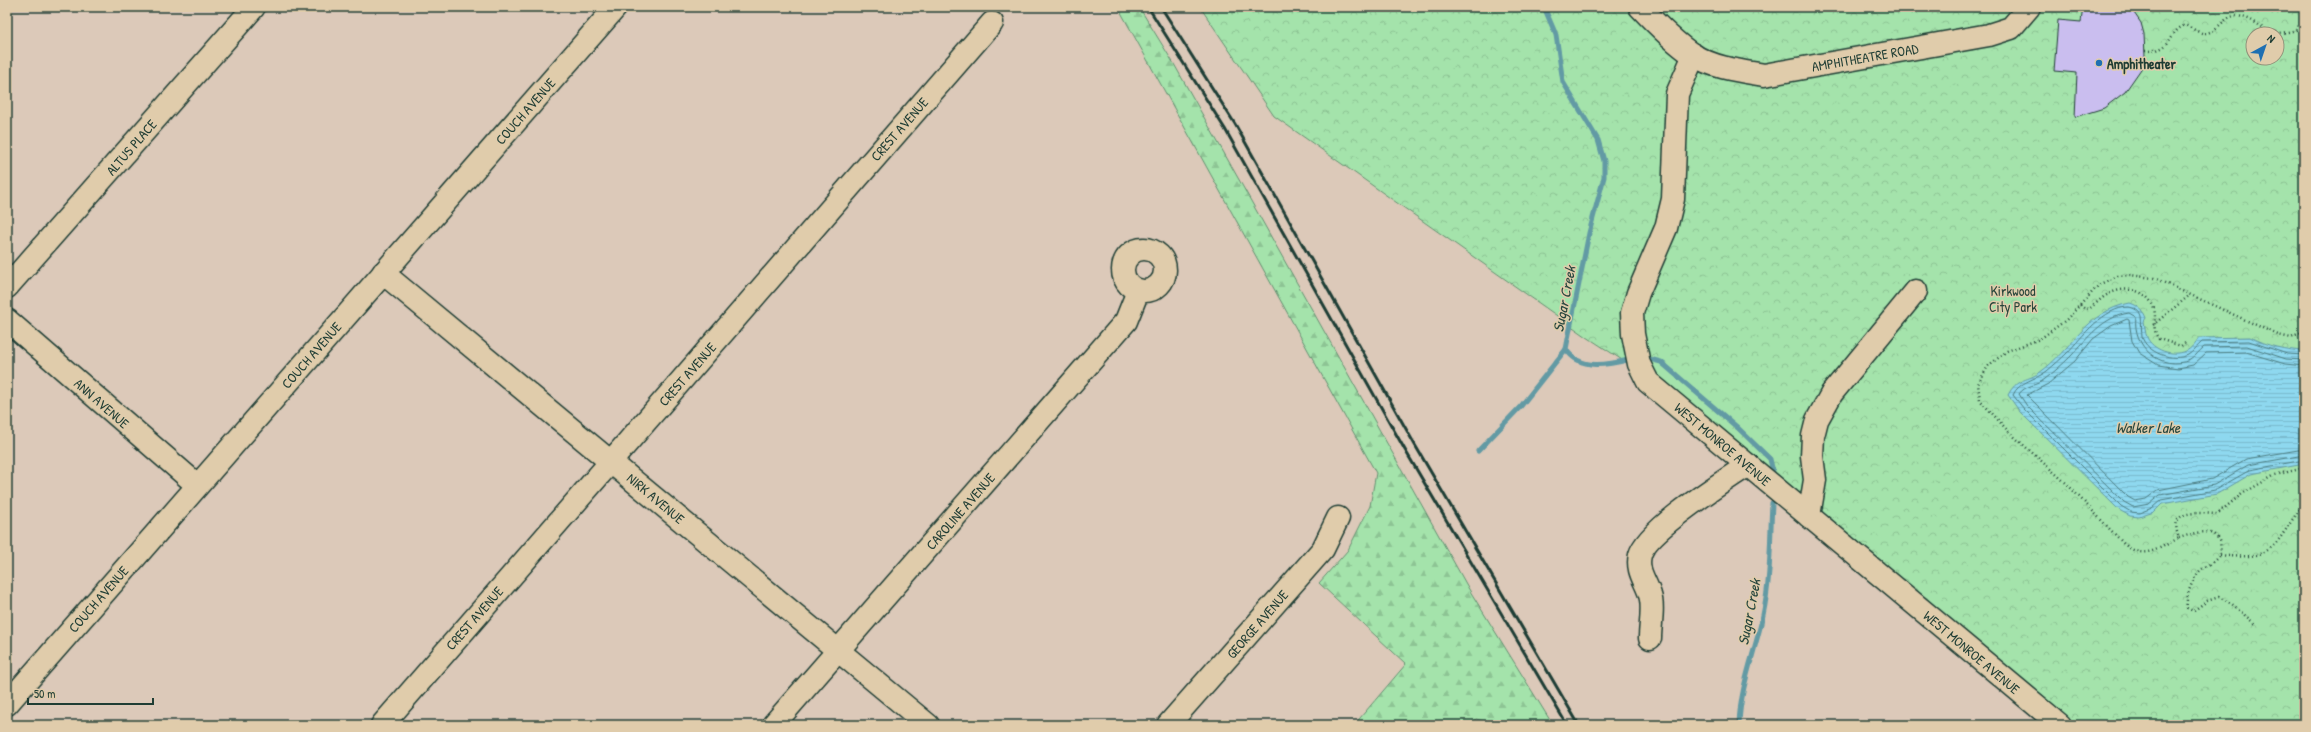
<svg xmlns="http://www.w3.org/2000/svg" width="2311" height="732" viewBox="0 0 2311 732" font-family="'Patrick Hand',sans-serif">
<style>
.forest{fill:url(#forest-firs);stroke:#629070}
.park{fill:url(#park-crowns);stroke:#629070;fill-rule:evenodd}
.water{fill:url(#water-rules);stroke:#629aa4}
.lines{fill:none;stroke-linecap:round;stroke-linejoin:round}
.shore{stroke:#4b7b7f;stroke-width:1}
.stream{stroke:#629aa4;stroke-width:5}
.building{fill:#cabeef;stroke:#1f3d34}
.minor-casing{stroke:#1f3d34;stroke-width:25}
.path{stroke:#1f3d34;stroke-width:2.5;stroke-dasharray:1 3;stroke-linecap:butt}
.minor{stroke:#e0ccab;stroke-width:22}
.rail{stroke:#1f3d34;stroke-width:3}
.poi-dot{fill:#1f6fb2;stroke:#e0ccab;stroke-width:1.5}
.labels{text-anchor:middle;dominant-baseline:central;stroke-width:3;stroke-linejoin:round;paint-order:stroke}
.street-label{font-size:14px;fill:#1f3d34;stroke:#e0ccab}
.poi-label{font-size:14px;font-weight:bold;fill:#1f3d34;stroke:#e0ccab;text-anchor:start}
.park-label{font-size:14px;fill:#26453a;stroke:#e0ccab}
.water-label{font-size:15px;font-style:italic;fill:#25453d;stroke:#e0ccab}
</style>
<defs>
<pattern id="forest-firs" width="22" height="20" patternUnits="userSpaceOnUse"><rect width="22" height="20" fill="#a4e3ab"/><path d="M5 1l3.5 6h-7zM16 11l3.5 6h-7z" fill="#8dc494"/></pattern>
<pattern id="park-crowns" width="20" height="18" patternUnits="userSpaceOnUse"><rect width="20" height="18" fill="#a4e3ab"/><path d="M2 6a3 3 0 1 1 6 0M12 15a3 3 0 1 1 6 0" fill="none" stroke="#8dc494"/></pattern>
<pattern id="water-rules" width="6" height="5" patternUnits="userSpaceOnUse"><rect width="6" height="5" fill="#8ed8ef"/><path d="M0 2.5h6" fill="none" stroke="#7abace"/></pattern>
</defs>
<rect width="100%" height="100%" fill="#dcc9b9"/>
<filter id="ink" filterUnits="userSpaceOnUse"><feTurbulence type="fractalNoise" baseFrequency=".025" numOctaves="2"/><feDisplacementMap in="SourceGraphic" scale="8" xChannelSelector="R" yChannelSelector="G"/><feConvolveMatrix kernelMatrix="1 2 1 2 8 2 1 2 1" color-interpolation-filters="sRGB"/></filter>
<g filter="url(#ink)">
<!-- forest -->
<polygon class="forest" points="1118,7 1139,7 1174,64 1470,591 1553,725 1498,725 1476,719 1471,725 1354,725 1406,664 1319,583 1348,550 1370,506 1376,473"/>
<!-- park -->
<path class="park" d="M1200,7H2304V725H2072L1795,494L1659,384L1587,337L1274,116ZM2253,34H2277V58H2253Z"/>
<!-- water -->
<path class="water" d="M2130,303C2139,306 2143,310 2146,318L2144,321C2145,326 2145,333 2147,337C2152,350 2173,357 2186,351C2191,349 2196,342 2199,338L2250,337C2266,346 2286,350 2304,351V464L2251,474L2217,494L2162,504L2154,512L2139,517L2130,516L2119,510L2020,412L2008,395C2017,378 2025,382 2039,373C2072,350 2086,311 2130,303Z"/>
<g class="lines">
<!-- shore -->
<g class="shore">
<path d="M2304,355L2287,354L2249,341L2202,342C2197,346 2193,352 2188,355C2173,362 2147,353 2142,337C2141,330 2142,322 2141,316C2140,311 2134,308 2129,307C2104,307 2082,337 2067,353C2061,359 2054,365 2047,371C2036,380 2019,381 2013,395L2024,409L2121,506L2131,512L2139,513L2152,508L2161,500L2215,490L2250,470L2304,460"/>
<path d="M2304,360L2286,359L2247,346L2204,347C2199,351 2195,357 2190,360C2160,372 2132,346 2136,317L2129,313C2102,317 2088,338 2071,356C2063,364 2054,372 2045,379C2037,386 2025,385 2019,394L2027,406L2124,502L2133,507L2149,504L2160,495L2214,485L2248,465L2304,455"/>
<polyline points="2304,366 2285,364 2246,352 2206,353 2193,365 2178,368 2158,365 2139,353 2132,341 2129,320 2127,319 2111,326 2093,339 2075,361 2048,384 2027,395 2128,497 2135,501 2146,499 2158,490 2212,479 2246,459 2304,449"/>
</g>
<!-- stream -->
<g class="stream">
<path d="M1566,349C1580,372 1611,364 1632,359"/>
<polyline points="1642,357 1661,362 1738,428 1770,459 1773,472"/>
<polyline points="1478,451 1521,406 1566,349 1589,233 1604,177 1604,161 1598,140 1563,82 1556,35 1544,7"/>
<path d="M1739,725C1740,687 1755,652 1763,615C1771,578 1770,540 1772,503"/>
</g>
</g>
<!-- building -->
<polygon class="building" points="2083,7 2130,7 2141,23 2144,34 2145,56 2141,69 2125,92 2104,108 2075,117 2077,73 2054,71 2058,20 2081,22"/>
<g class="lines">
<!-- minor casing -->
<g class="minor-casing">
<g id="minor">
<path d="M1640,7C1656,24 1674,42 1693,55C1714,68 1740,71 1764,75L1989,35L2011,28L2029,7"/>
<polyline points="1694,55 1677,94 1673,199 1666,228 1638,293 1632,313 1633,334 1639,364 1648,382 2060,725"/>
<circle cx="1144" cy="270" r="21"/>
<polyline points="383,273 928,725"/>
<polyline points="7,287 254,7"/>
<polyline points="7,320 197,485"/>
<polyline points="1809,516 1815,480 1812,456 1813,436 1817,420 1832,393 1916,291"/>
<path d="M1650,638C1650,626 1654,607 1650,595C1646,581 1636,571 1640,555C1647,529 1725,481 1748,465"/>
<polyline points="7,704 616,7"/>
<polyline points="382,725 992,23"/>
<polyline points="773,725 1126,321 1138,291"/>
<polyline points="1168,725 1323,549 1338,518"/>
</g>
</g>
<!-- path -->
<g class="path">
<path d="M2145,51C2175,51 2165,34 2185,25C2190,27 2196,31 2202,33C2217,35 2223,15 2237,16C2263,19 2261,40 2296,30L2304,18"/>
<path d="M2080,305L2085,309L2090,308C2097,303 2104,295 2113,292C2129,286 2149,291 2154,309C2157,320 2151,329 2159,339L2181,346L2185,343"/>
<polyline points="2153,325 2190,295"/>
<path d="M2304,332L2291,338L2278,335L2154,278L2130,275L2118,276L2100,284L2066,320L2040,339L2007,351L1988,366L1978,384L1980,400L2009,432L2066,483L2124,544C2144,561 2159,548 2179,538C2167,508 2198,513 2217,514L2242,494L2275,475L2304,468"/>
<path d="M2179,538C2192,534 2214,525 2220,543C2221,547 2221,552 2219,555C2216,561 2208,565 2202,569C2193,576 2185,597 2187,608L2193,611L2207,601L2219,597L2232,604L2256,625"/>
<path d="M2220,555C2278,562 2273,543 2304,504"/>
</g>
<!-- minor -->
<use href="#minor" class="minor"/>
<!-- rail -->
<g class="rail">
<polyline points="1148,7 1225,129 1405,450 1567,725"/>
<polyline points="1161,7 1235,124 1415,445 1579,725"/>
</g>
</g>
</g>
<!-- markers -->
<circle class="poi-dot" cx="2099" cy="63" r="4"/>
<g class="labels">
<!-- street labels -->
<g class="street-label">
<text transform="translate(1865 57) rotate(-10)">AMPHITHEATRE ROAD</text>
<text transform="translate(525 111) rotate(-49)">COUCH AVENUE</text>
<text transform="translate(899 129) rotate(-49)">CREST AVENUE</text>
<text transform="translate(131 147) rotate(-49)">ALTUS PLACE</text>
<text transform="translate(311 355) rotate(-49)">COUCH AVENUE</text>
<text transform="translate(687 374) rotate(-49)">CREST AVENUE</text>
<text transform="translate(102 403) rotate(41)">ANN AVENUE</text>
<text transform="translate(1723 444) rotate(40)">WEST MONROE AVENUE</text>
<text transform="translate(656 498) rotate(40)">NIRK AVENUE</text>
<text transform="translate(960 511) rotate(-49)">CAROLINE AVENUE</text>
<text transform="translate(98 599) rotate(-49)">COUCH AVENUE</text>
<text transform="translate(474 618) rotate(-49)">CREST AVENUE</text>
<text transform="translate(1257 624) rotate(-49)">GEORGE AVENUE</text>
<text transform="translate(1972 652) rotate(40)">WEST MONROE AVENUE</text>
</g>
<!-- poi labels -->
<g class="poi-label">
<text x="2107" y="63">Amphitheater</text>
</g>
<!-- park labels -->
<g class="park-label">
<text x="2013" y="290">Kirkwood<tspan x="2013" dy="16">City Park</tspan></text>
</g>
<!-- water labels -->
<g class="water-label">
<text transform="translate(1564 299) rotate(-79)">Sugar Creek</text>
<text x="2148" y="427">Walker Lake</text>
<text transform="translate(1749 612) rotate(-79)">Sugar Creek</text>
</g>
</g>
<!-- margin -->
<rect width="2311" height="732" fill="none" stroke="#e0ccab" stroke-width="24"/>
<rect x="12" y="12" width="2287" height="708" fill="none" stroke="#1f3d34" stroke-width="1.5" filter="url(#ink)"/>
<!-- north arrow -->
<g transform="translate(2265 46) rotate(40)"><circle r="19" fill="#e0ccab" stroke="#93937b"/>
<path d="M0-3L7 15L0 10L-7 15Z" fill="#1f6fb2"/>
<text y="-6" font-size="11" font-weight="bold" text-anchor="middle" fill="#1f3d34">N</text>
</g>
<!-- scale -->
<path d="M28 698v6h125v-6" fill="none" stroke="#1f3d34" stroke-width="2"/>
<text x="34" y="698" font-size="12" fill="#1f3d34" stroke="#e0ccab" stroke-width="3" paint-order="stroke">50 m</text>
</svg>
